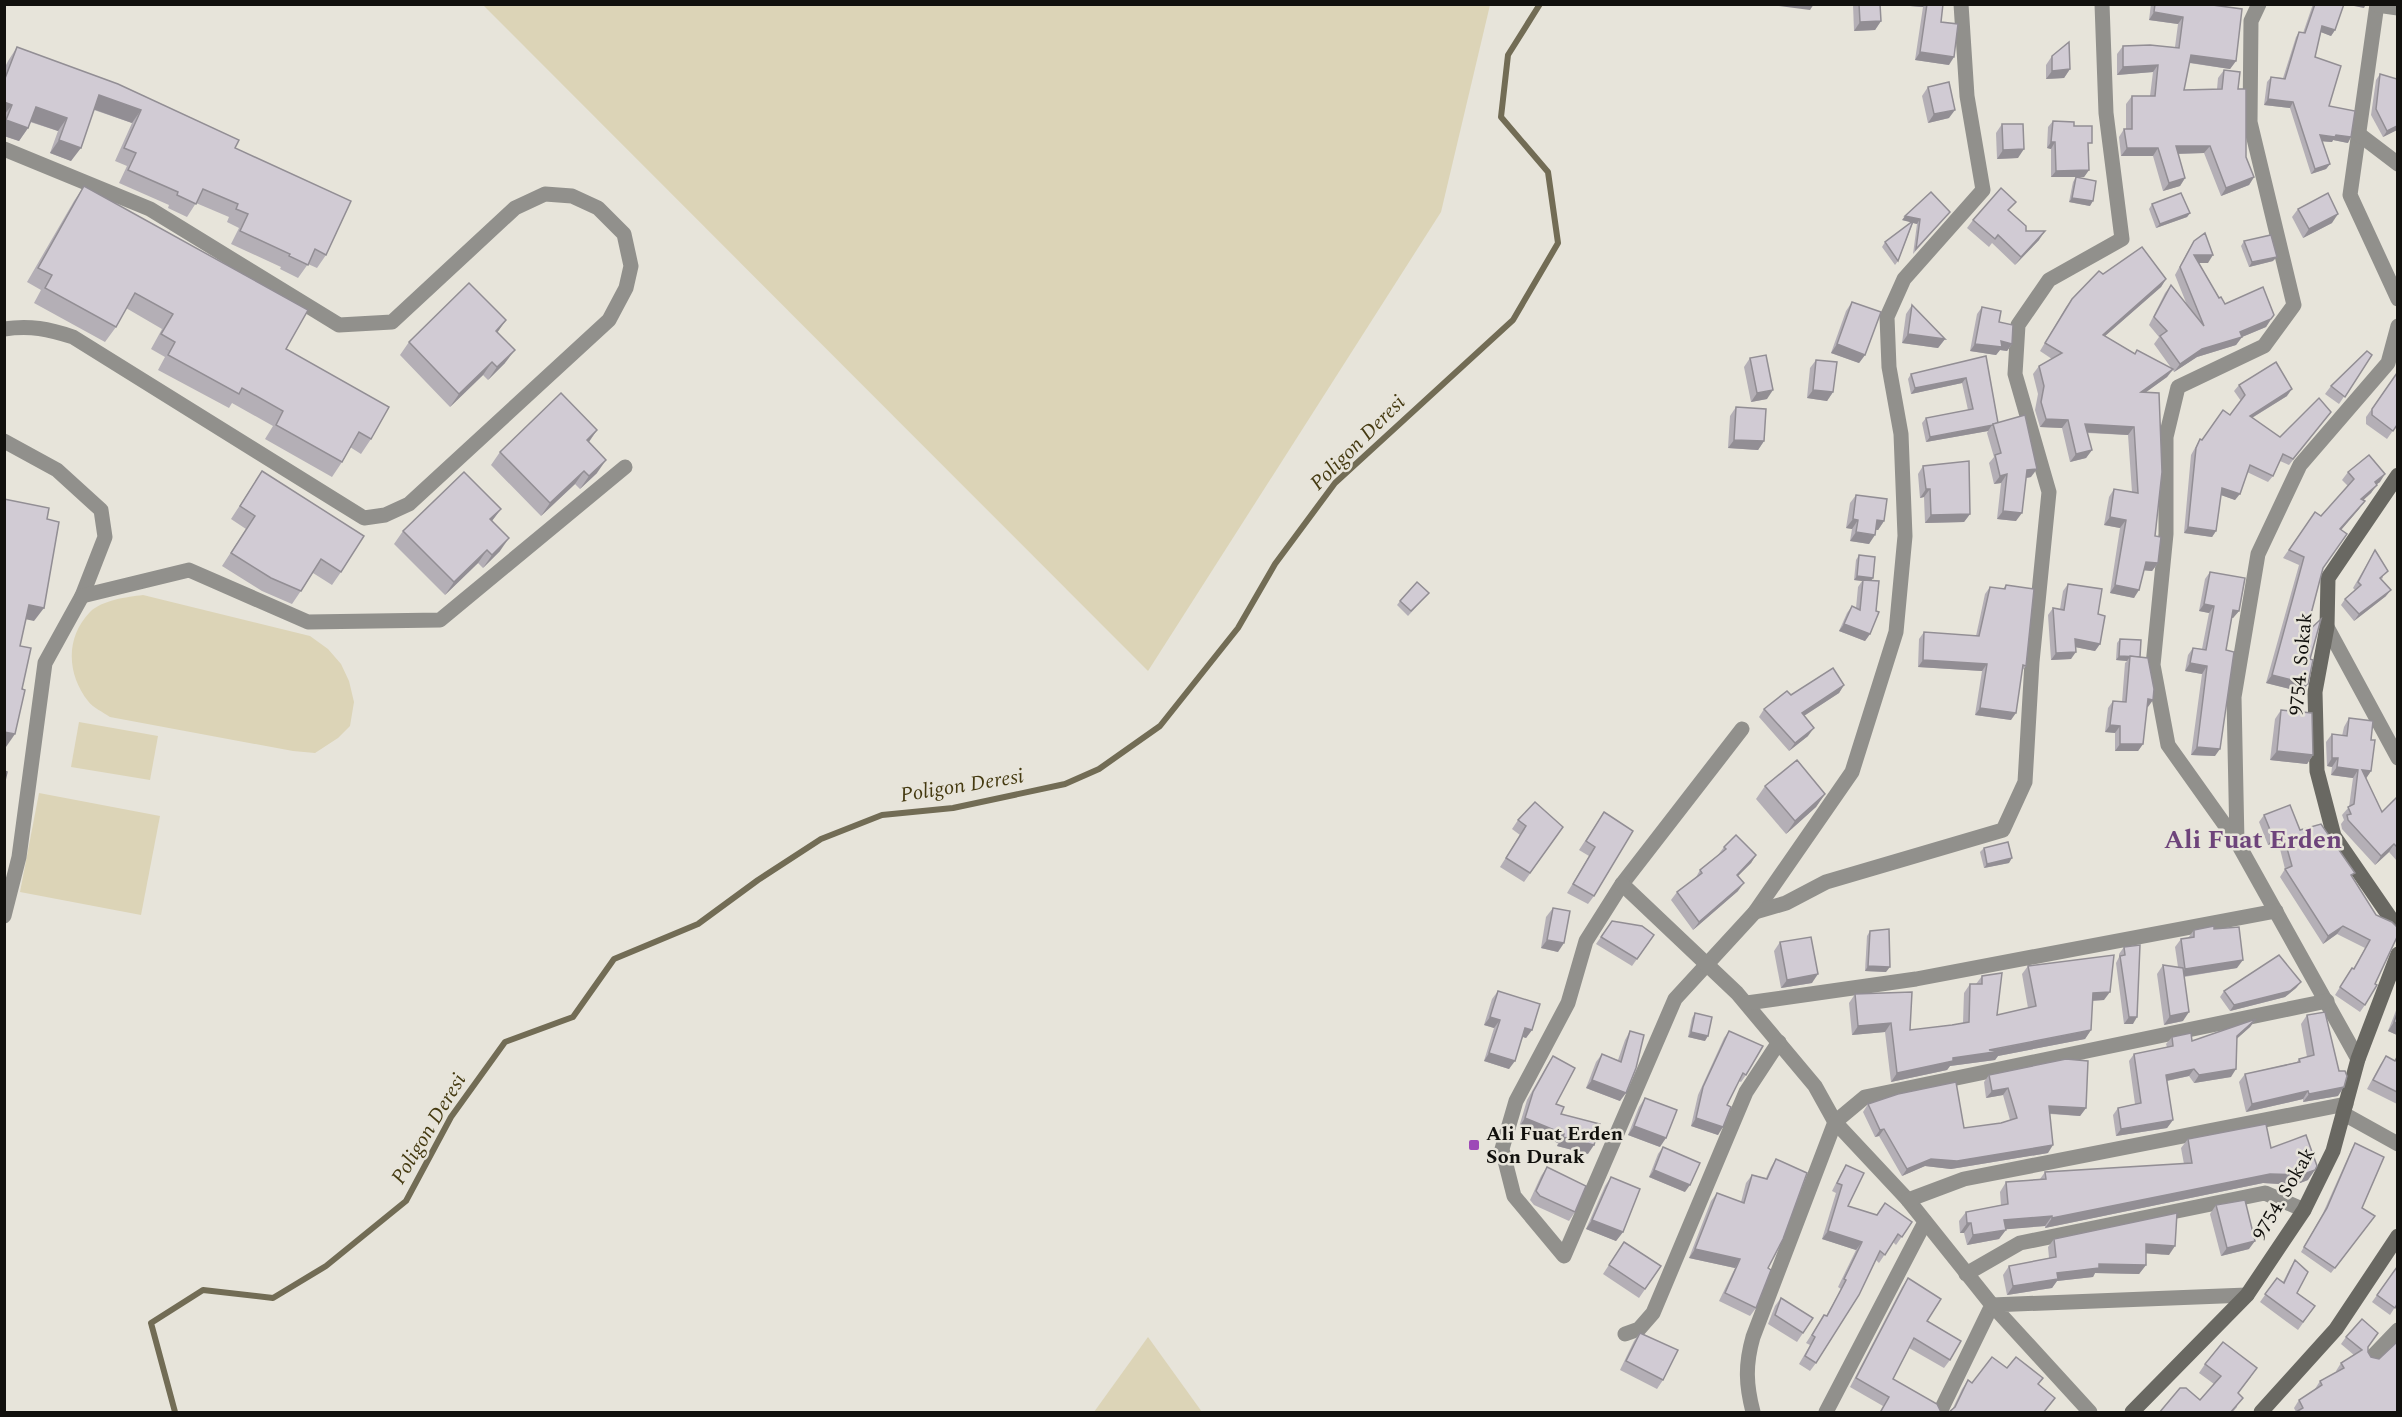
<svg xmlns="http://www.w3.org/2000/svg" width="2402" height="1417" viewBox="0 0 2402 1417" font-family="Spectral,serif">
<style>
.green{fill:#dcd4b7}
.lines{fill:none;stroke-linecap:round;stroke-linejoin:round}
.stream{stroke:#726c55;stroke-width:6}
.street{stroke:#91908c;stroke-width:15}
.secondary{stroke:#696862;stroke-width:15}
.wall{fill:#b4afb6}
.shaded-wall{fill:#928e94}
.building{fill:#d1cbd4;stroke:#928e94;stroke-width:1.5}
.poi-dot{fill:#9d49b7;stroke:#e7e4da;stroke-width:2}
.labels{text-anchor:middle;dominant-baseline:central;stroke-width:5;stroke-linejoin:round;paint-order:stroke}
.street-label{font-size:20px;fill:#11100d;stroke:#e7e4da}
.poi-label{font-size:20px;font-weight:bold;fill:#11100d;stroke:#e7e4da;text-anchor:start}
.water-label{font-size:21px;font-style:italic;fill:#453a11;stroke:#e7e4da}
.district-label{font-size:26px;font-weight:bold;fill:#6e447b;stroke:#e7e4da}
</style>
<rect width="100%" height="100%" fill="#e7e4da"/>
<!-- green -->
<g class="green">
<polygon points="483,5 1490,5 1441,212 1148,671"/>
<path d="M143,595L310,636L328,649L341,664L349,681L354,702L350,726L338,738L315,753L293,751L110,717C103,712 93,708 88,701C67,674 65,638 90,612C102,600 127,597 143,595Z"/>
<polygon points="79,722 158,736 150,780 71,767"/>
<polygon points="39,793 160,816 141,915 20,892"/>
<polygon points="1148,1337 1202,1412 1094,1412"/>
</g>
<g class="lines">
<!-- stream -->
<polyline class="stream" points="175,1412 151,1323 203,1290 273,1298 326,1266 406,1201 451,1117 505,1042 573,1017 614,959 698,924 758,880 821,839 882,815 953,808 1065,784 1099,769 1160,726 1238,628 1275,564 1335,483 1513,320 1558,243 1548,172 1501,117 1508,55 1540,4"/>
<!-- street -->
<g class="street">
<polyline points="2259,4 2251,21 2250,122 2294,305 2264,346 2178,387 2166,437 2166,534 2153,665 2168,745 2237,842 2358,1059"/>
<polyline points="2377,4 2350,195 2398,299"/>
<polyline points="2377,5 2398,8"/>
<polyline points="2360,135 2398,164"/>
<path d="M4,149L150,209L339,325L392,322L515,208L545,194L572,196L598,208L624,234L631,266L626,288L609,320L409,504L385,515L364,518L73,337C49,329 30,325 4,329"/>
<polyline points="4,441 57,470 101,510 105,537 82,596 45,663 19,857 4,916"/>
<polyline points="82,596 189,570 308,622 440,620 625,467"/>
<polyline points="2327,627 2398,758"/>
<polyline points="1742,729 1622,884 1586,941 1568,1003 1516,1101 1502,1149 1514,1196 1564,1256 1675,999 1755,912 1852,772 1896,632 1905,536 1901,434 1889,367 1887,317 1904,279 1983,190 1967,96 1961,4"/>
<polyline points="2237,842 2234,697 2258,554 2300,465 2388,363 2398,326"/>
<polyline points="1622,884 1737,993 1815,1086 1835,1122 1908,1200 1992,1305 1940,1412"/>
<polyline points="1755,912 1786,903 1826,882 2003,830 2025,782 2032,662 2049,492 2015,374 2018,325 2049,280 2122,239 2106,113 2102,4"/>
<polyline points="1747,1003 1916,979 2276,911"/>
<polyline points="2344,1114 2398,1144"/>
<polyline points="1908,1200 1964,1179 2346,1104"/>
<polyline points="1966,1274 2020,1243 2265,1193 2304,1210"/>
<polyline points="1625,1334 1639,1329 1653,1313 1746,1092 1779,1042"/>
<polyline points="2372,1357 2398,1330"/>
<path d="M1753,1412C1746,1385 1745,1365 1753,1337L1835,1122L1865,1097L2327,1001"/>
<polyline points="1826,1412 1925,1222"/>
<polyline points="2090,1412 1992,1305 2247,1295"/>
</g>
<!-- secondary -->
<g class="secondary">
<polyline points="2398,475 2328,578 2327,627 2315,692 2317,771 2334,836 2398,929"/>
<polyline points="2132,1412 2247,1295 2304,1210 2333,1151 2358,1059 2398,954"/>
<polyline points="2261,1412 2336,1329 2398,1236"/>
</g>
</g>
<!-- wall -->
<g class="wall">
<polygon points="1853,4 1880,4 1881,21 1875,30 1854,31"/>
<polygon points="1884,4 1943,4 1941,22 1949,65 1915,60 1923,7"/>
<polygon points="2151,4 2205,4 2236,61 2230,69 2189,63 2184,90 2217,89 2218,78 2224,70 2238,89 2246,157 2254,177 2249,185 2221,196 2204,153 2178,154 2185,178 2180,186 2163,191 2153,156 2121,156 2119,137 2124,129 2126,129 2126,104 2132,96 2150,96 2153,72 2117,75 2117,54 2123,46 2175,47 2178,24 2149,20"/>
<polygon points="2313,4 2344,4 2335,30 2331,36 2321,32 2315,57 2329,106 2348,143 2333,140 2332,142 2322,141 2330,164 2326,169 2311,174 2290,108 2264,105 2267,82 2271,77 2283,78 2296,37 2299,32 2303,33"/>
<polygon points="17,47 235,148 326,255 317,268 308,264 298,278 280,269 281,267 231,244 239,228 227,222 229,217 196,203 187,217 168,208 169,205 119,183 127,166 115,161 132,123 94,110 71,161 50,153 58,131 30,122 28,128 19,141 4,136 4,69 8,61"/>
<polygon points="2052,56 2070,69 2064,78 2046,79 2046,65"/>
<polygon points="2380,74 2397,130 2383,137 2371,115 2376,80"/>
<polygon points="1928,87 1949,118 1928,123 1922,96"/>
<polygon points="2053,121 2074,126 2088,147 2089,170 2084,177 2051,177 2051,149 2047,148 2048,127"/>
<polygon points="2002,124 2018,158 1997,159 1996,133"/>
<polygon points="2076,177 2090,206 2069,202 2073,182"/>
<polygon points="84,186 286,349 371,439 361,454 350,447 342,462 332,477 265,439 273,426 232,403 229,408 158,370 165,357 151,349 162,329 126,308 116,327 105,342 34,303 41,290 27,282 74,201"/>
<polygon points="2152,204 2190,213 2187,217 2156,228 2149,209"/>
<polygon points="2298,209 2332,223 2303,238 2292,217"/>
<polygon points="2010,211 2026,231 2039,240 2015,265 1992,243 1989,247 1967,228 1973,220"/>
<polygon points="1950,212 1913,254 1917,224 1913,223 1898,261 1895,265 1882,247 1885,242 1912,222 1902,220"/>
<polygon points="2194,241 2208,263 2199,263 2219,298 2225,304 2274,315 2266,327 2242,337 2236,345 2197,357 2174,372 2173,370 2167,377 2146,392 2155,536 2158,563 2152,571 2144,570 2134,598 2110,593 2120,528 2104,525 2109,497 2114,489 2132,492 2128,435 2087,433 2092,450 2086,458 2070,462 2062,428 2040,427 2035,410 2038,394 2033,374 2039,366 2052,359 2040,351 2066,307 2072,299 2103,274 2166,279 2161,287 2105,336 2134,353 2172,369 2154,344 2159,337 2149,325 2165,293 2171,285 2187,305 2175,275 2189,249"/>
<polygon points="2244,241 2273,261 2249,267 2241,246"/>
<polygon points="1852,302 1865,355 1859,363 1831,353 1846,311"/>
<polygon points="1912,305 1945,339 1938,348 1902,343 1906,314"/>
<polygon points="1982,307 1999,322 2012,344 2007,351 2000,350 1996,355 1970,351 1977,314"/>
<polygon points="506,320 497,332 505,363 488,380 483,375 450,407 400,355 409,342"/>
<polygon points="2372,355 2339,404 2325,394 2331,386"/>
<polygon points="1986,356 1998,423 2031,477 2026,478 2016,521 1997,519 2001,483 1994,484 1989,463 1994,457 1987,433 1988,431 1926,442 1922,423 1926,418 1968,410 1962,383 1911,394 1908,379 1911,374"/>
<polygon points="1750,358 1767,399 1751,402 1744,367"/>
<polygon points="1816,360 1833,392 1827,401 1807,398 1810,368"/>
<polygon points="2397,373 2397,425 2387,439 2366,424 2366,417"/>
<polygon points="2239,385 2287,396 2252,418 2280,437 2331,412 2289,465 2280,461 2273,476 2268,482 2247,472 2235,500 2221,495 2216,531 2212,537 2184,533 2191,455 2200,439 2202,440 2230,415 2241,401 2234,391"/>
<polygon points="1736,407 1764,441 1758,450 1728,448 1730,416"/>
<polygon points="597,430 589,442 597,473 580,489 575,484 541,516 491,465 500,452"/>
<polygon points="1923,466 1970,514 1964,522 1925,523 1924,497 1920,498 1918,474"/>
<polygon points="262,471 341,572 332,585 313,573 292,604 262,591 222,566 246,529 231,519"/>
<polygon points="2348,472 2380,482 2376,484 2371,493 2363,500 2359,509 2341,530 2323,568 2306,633 2310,659 2302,692 2266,683 2299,565 2283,558 2315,512 2321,516 2348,486 2342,480"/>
<polygon points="1856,495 1884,521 1878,530 1876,530 1869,544 1850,541 1852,529 1846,528 1850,503"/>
<polygon points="501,509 492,521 500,551 483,568 478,563 445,595 394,544 403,531"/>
<polygon points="2375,550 2383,578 2381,579 2386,596 2354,621 2341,605 2345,599 2355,590 2353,588"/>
<polygon points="1859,555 1873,578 1871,581 1870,634 1865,641 1839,631 1847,613 1852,606 1856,608 1858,587 1862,581 1854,580 1856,560"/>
<polygon points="2210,572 2239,611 2233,618 2231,618 2226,650 2215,756 2191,755 2202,674 2185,671 2188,655 2193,648 2202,649 2209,613 2199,611 2205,579"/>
<polygon points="2068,584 2098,614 2100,644 2095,651 2075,647 2071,659 2051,660 2048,615 2053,608 2060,609 2063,591"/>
<polygon points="2006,585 2026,666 2022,671 2011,720 1975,715 1982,671 1918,667 1919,639 1924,632 1976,636 1985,594 1990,587 2003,589"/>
<polygon points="1429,593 1408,616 1397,605 1400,601"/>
<polygon points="2120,639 2140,657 2153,700 2147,707 2143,744 2138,751 2115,751 2115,733 2105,732 2108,708 2113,701 2122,702 2125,663 2127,661 2116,660 2117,643"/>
<polygon points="1844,685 1839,693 1804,716 1808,736 1789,751 1759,717 1764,709 1791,695"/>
<polygon points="2281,710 2313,755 2307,764 2270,760 2275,719"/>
<polygon points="2349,718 2371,740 2371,771 2366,778 2382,812 2397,797 2397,861 2389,852 2375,865 2342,829 2341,824 2344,820 2342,815 2349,807 2353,778 2331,775 2332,767 2327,766 2326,742 2332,734 2342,736 2344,727"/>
<polygon points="1765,786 1825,794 1816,807 1786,834 1756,799"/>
<polygon points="1604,812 1594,896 1588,904 1567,893 1589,856 1579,850"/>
<polygon points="2264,815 2300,830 2352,877 2376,915 2365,1005 2360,1012 2335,995 2352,968 2353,969 2365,948 2337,934 2323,944 2280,877 2285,869 2278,841 2268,845 2259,822"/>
<polygon points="1518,820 1563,827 1524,882 1500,867 1520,835 1512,829"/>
<polygon points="1724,847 1756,855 1751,863 1738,876 1738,891 1693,930 1671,900 1677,892 1695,879 1700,870 1718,855"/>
<polygon points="1984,848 2009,863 1984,868 1980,852"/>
<polygon points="1553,908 1558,952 1541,948 1546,917"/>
<polygon points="1612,921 1654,935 1632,966 1596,944"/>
<polygon points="2214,929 2237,968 2184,977 2183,1021 2164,1025 2157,974 2163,965 2178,967 2175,947 2181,939 2188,938 2194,930"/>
<polygon points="1870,931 1886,972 1865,971 1867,936"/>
<polygon points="1780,942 1812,983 1781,988 1774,951"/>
<polygon points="2124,947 2133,1024 2124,1024 2116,963 2119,957 2119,954"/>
<polygon points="2028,966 2104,1000 2092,1001 2091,1030 2085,1039 1998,1056 1995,1060 1950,1066 1947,1070 1891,1082 1885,1032 1852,1035 1849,1003 1855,994 1910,1030 1952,1025 1963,1023 1964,993 1970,984 1976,984 1982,976 1997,1015 2028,1008 2022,974"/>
<polygon points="2301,982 2296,988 2285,997 2230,1011 2220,997 2224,991"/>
<polygon points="1498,991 1532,1030 1526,1038 1523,1037 1509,1069 1484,1061 1494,1028 1484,1025 1492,999"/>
<polygon points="2397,1008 2397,1035 2388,1031"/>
<polygon points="1695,1013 1705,1041 1688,1037 1692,1018"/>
<polygon points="2307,1015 2338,1096 2303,1102 2303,1099 2246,1112 2239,1082 2245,1074 2297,1062 2299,1059 2307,1057 2301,1024"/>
<polygon points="2256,1019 2250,1027 2236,1039 2231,1077 2194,1083 2189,1076 2167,1081 2173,1120 2167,1128 2116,1136 2113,1115 2118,1108 2135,1104 2129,1061 2134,1054 2167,1047 2166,1044 2172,1037 2192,1041"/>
<polygon points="1630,1031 1620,1101 1586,1088 1596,1062 1602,1054 1618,1060 1625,1040"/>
<polygon points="1729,1031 1746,1075 1741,1082 1739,1081 1727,1105 1718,1135 1691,1126 1698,1095 1724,1038"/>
<polygon points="1553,1056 1556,1104 1588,1154 1557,1146 1558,1143 1519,1127 1527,1100 1547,1065"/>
<polygon points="2386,1056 2395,1061 2397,1056 2397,1104 2367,1089 2380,1065"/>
<polygon points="1989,1075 2086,1108 2080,1116 2050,1114 2048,1153 1951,1169 1925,1166 1902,1176 1879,1136 1875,1137 1863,1112 1868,1104 1964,1128 2001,1123 2010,1120 2003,1095 1986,1098 1984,1082"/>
<polygon points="1645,1098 1660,1147 1628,1135 1639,1107"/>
<polygon points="2188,1139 2271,1148 2308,1180 2295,1185 2263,1183 2045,1228 2045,1226 2006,1229 1999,1239 1967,1245 1964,1233 1960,1233 1959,1221 1966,1212 2001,1205 2000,1192 2006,1182 2040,1179 2045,1172 2184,1164 2181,1148"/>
<polygon points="2355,1143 2362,1208 2375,1216 2331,1273 2301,1252 2323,1213 2352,1148"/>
<polygon points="1663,1147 1685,1192 1649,1177 1658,1154"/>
<polygon points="1776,1159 1768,1268 1756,1308 1750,1316 1719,1301 1735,1268 1689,1258 1711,1201 1717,1193 1741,1202 1746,1183 1752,1175 1766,1178 1771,1167"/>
<polygon points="1846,1165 1848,1206 1876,1215 1912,1222 1896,1245 1893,1242 1879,1263 1876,1260 1816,1363 1810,1371 1799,1364 1810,1345 1806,1343 1819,1323 1826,1316 1841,1289 1838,1287 1856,1250 1822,1239 1836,1193 1832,1191 1841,1173"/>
<polygon points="1547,1167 1575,1212 1569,1221 1534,1205 1530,1200 1541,1176"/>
<polygon points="1611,1177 1623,1232 1616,1241 1586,1229 1605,1186"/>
<polygon points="2216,1205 2249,1249 2221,1256 2210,1214"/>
<polygon points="2054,1239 2169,1255 2146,1253 2146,1265 2139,1274 2095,1273 2093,1277 2057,1281 2052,1288 2007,1295 2003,1275 2009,1266 2049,1258 2048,1247"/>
<polygon points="1624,1242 1661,1266 1639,1298 1603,1274"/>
<polygon points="2295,1260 2297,1293 2315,1306 2298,1330 2260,1302 2277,1278 2283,1282 2290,1268"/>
<polygon points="2397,1267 2397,1304 2390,1315 2372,1302"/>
<polygon points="1908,1278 1927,1321 1950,1360 1944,1368 1909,1348 1893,1379 1941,1412 1946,1413 1879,1413 1883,1406 1850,1387 1902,1287"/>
<polygon points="1781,1298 1813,1318 1797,1342 1768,1324 1775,1306"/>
<polygon points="1640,1333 1663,1380 1657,1389 1620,1370 1634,1341"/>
<polygon points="2346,1337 2368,1347 2368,1352 2371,1357 2379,1359 2397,1413 2296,1412 2294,1408 2299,1400 2315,1390 2315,1389 2320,1381 2337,1372 2336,1371 2341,1363 2354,1355 2341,1344"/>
<polygon points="2205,1364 2251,1377 2238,1393 2237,1407 2232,1413 2159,1413 2200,1400 2214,1384 2199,1373"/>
<polygon points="2007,1368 2038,1384 2055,1398 2044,1413 1948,1413 1952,1410 1962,1389 1968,1380 1972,1383"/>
</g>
<!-- shaded-wall -->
<g class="shaded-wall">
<polygon points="1780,4 1814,4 1810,10 1779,6"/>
<polygon points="1884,4 1925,4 1923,7"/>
<polygon points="2344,4 2366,4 2364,8"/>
<polygon points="2154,12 2183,17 2178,24 2149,20"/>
<polygon points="1881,21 1875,30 1854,31 1860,22"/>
<polygon points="2322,26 2335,30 2331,36 2318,31"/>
<polygon points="1920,52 1954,57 1949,65 1915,60"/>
<polygon points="2191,55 2236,61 2230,69 2185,62"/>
<polygon points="2158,65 2153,72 2117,75 2123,67"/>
<polygon points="2070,69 2064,78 2046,79 2052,71"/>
<polygon points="99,95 141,110 132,123 90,108"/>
<polygon points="2268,99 2293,102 2290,108 2264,105"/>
<polygon points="4,102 12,105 4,115"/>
<polygon points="36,107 67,118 58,131 26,120"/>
<polygon points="1955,110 1949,118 1928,123 1934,114"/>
<polygon points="6,120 28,128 19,141 4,136 4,122"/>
<polygon points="2397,126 2397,130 2383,137 2387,131"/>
<polygon points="2320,135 2336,135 2351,137 2348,143 2333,140 2332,142 2317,141"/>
<polygon points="59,140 81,148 71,161 50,153"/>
<polygon points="2051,142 2055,142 2051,149 2047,148"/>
<polygon points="2176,146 2210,146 2204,153 2170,154"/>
<polygon points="2127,148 2158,148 2153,156 2121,156"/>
<polygon points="2024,149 2018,158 1997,159 2003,150"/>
<polygon points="2330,164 2326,169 2311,174 2315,169"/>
<polygon points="2089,170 2084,177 2051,177 2056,171"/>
<polygon points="2254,177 2249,185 2221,196 2226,188"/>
<polygon points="2185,178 2180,186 2163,191 2169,183"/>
<polygon points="2072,198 2093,201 2090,206 2069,202"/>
<polygon points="2190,213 2187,217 2156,228 2160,224"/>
<polygon points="2338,214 2332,223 2303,238 2309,229"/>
<polygon points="1905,216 1920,219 1917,224 1902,220"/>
<polygon points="2045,231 2039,240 2015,265 2021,257"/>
<polygon points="2194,255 2213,255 2208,263 2189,263"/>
<polygon points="2277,257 2273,261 2249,267 2252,262"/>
<polygon points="2166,279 2161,287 2097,343 2103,335"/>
<polygon points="2271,319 2266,327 2242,337 2236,345 2197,357 2174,372 2180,364 2202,349"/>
<polygon points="506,320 497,333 496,331"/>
<polygon points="1908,334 1945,339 1938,348 1902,343"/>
<polygon points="2001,341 2012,344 2007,351 2000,350 1996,355 1970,351 1975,344"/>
<polygon points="1837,344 1865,355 1859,363 1831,353"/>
<polygon points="515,350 505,363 488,380 497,367"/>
<polygon points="492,362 483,375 450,407 459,394"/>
<polygon points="2173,369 2167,377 2135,400 2141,392"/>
<polygon points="1966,378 1962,383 1911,394 1915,388"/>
<polygon points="2292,389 2287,396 2245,422 2250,416"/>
<polygon points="1773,390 1767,399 1751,402 1757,393"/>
<polygon points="1813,390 1833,392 1827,401 1807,398"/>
<polygon points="2046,419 2068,420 2062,428 2040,427"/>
<polygon points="2085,424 2134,427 2128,435 2080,432"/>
<polygon points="1992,425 1988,431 1926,442 1930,437"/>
<polygon points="597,430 588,443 587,440"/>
<polygon points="1734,440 1764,441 1758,450 1728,448"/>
<polygon points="2092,450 2086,458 2070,462 2076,454"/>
<polygon points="606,460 597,473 580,489 589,476"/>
<polygon points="2037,469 2031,477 2021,479 2027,470"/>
<polygon points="584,471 575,484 541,516 550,503"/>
<polygon points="2007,474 2001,483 1994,484 2000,476"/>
<polygon points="2385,474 2380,482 2369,490 2375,482"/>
<polygon points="2377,485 2371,493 2356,507 2361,499"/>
<polygon points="2222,488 2240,494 2235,500 2218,494"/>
<polygon points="1926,489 1930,489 1924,497 1920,498"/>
<polygon points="2365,501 2359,509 2335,537 2340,529"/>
<polygon points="501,509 491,522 490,519"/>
<polygon points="2003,511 2022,513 2016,521 1997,519"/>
<polygon points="1970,514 1964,522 1925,523 1931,515"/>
<polygon points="2110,517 2126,520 2120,528 2104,525"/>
<polygon points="1853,519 1858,520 1852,529 1846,528"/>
<polygon points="1877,520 1884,521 1878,530 1871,529"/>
<polygon points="2188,527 2216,531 2212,537 2184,533"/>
<polygon points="1856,532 1875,535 1869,544 1850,541"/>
<polygon points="509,538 500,551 483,568 492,555"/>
<polygon points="487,550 478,563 445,595 454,582"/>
<polygon points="2146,562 2158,563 2152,571 2140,570"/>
<polygon points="1857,576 1873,578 1870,582 1863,580 1862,581 1854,580"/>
<polygon points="2115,585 2139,590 2134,598 2110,593"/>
<polygon points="2391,590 2386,596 2354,621 2359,614"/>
<polygon points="2204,604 2214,606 2209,613 2199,611"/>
<polygon points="29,605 44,608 34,621 20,618"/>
<polygon points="2233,610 2239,611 2233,618 2228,617"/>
<polygon points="1844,624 1870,634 1865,641 1839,631"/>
<polygon points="2075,639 2100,644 2095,651 2070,646"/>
<polygon points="2076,652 2071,659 2051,660 2056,653"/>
<polygon points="2119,656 2130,657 2127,661 2116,660"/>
<polygon points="1923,660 1987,664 1982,671 1918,667"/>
<polygon points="2190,663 2207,666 2202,674 2185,671"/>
<polygon points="2272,675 2308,684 2302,692 2266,683"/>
<polygon points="1844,685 1839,693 1796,721 1802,713"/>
<polygon points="2148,699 2153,700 2148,707 2143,706"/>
<polygon points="1980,708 2016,713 2011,720 1975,715"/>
<polygon points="2110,725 2120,726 2115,733 2105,732"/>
<polygon points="1814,728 1808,736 1789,751 1795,743"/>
<polygon points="4,732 15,734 6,747 4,747"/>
<polygon points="2120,744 2143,744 2138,751 2115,751"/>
<polygon points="2197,747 2220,749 2215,756 2191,755"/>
<polygon points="2277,751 2313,755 2307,764 2270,760"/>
<polygon points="2332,758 2338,758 2332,767 2327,766"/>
<polygon points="2337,767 2358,770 2353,778 2331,775"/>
<polygon points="2362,770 2371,771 2365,780"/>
<polygon points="1825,794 1816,807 1786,834 1795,821"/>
<polygon points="2283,834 2278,841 2268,845 2273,837"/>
<polygon points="2394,844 2389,852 2375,865 2381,856"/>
<polygon points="1756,855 1751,863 1731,883 1737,875"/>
<polygon points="2012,858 2009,863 1984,868 1987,864"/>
<polygon points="1744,883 1738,891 1693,930 1699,922"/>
<polygon points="2343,926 2337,934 2323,944 2328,936"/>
<polygon points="1547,940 1564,943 1558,952 1541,948"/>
<polygon points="2243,960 2237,968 2180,977 2185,969"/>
<polygon points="1868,966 1890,967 1886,972 1865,971"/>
<polygon points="1818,974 1812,983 1781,988 1787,980"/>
<polygon points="2301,982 2296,988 2285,997 2230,1011 2234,1005"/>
<polygon points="2110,992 2104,1000 2087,1001 2093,993"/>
<polygon points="2189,1012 2183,1021 2164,1025 2170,1016"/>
<polygon points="1490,1017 1500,1020 1494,1028 1484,1025"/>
<polygon points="2129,1017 2137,1017 2133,1024 2124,1024"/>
<polygon points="2256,1019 2250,1027 2231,1044 2237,1036"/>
<polygon points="2394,1022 2397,1023 2397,1035 2388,1031"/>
<polygon points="1891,1023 1885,1032 1852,1035 1858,1026"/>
<polygon points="1525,1028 1532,1030 1526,1038 1520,1036"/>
<polygon points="2091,1030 2085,1039 1998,1056 1995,1060 1950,1066 1947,1070 1891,1082 1897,1073 1953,1058"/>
<polygon points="1691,1032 1708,1036 1705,1041 1688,1037"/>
<polygon points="1489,1053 1515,1061 1509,1069 1484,1061"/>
<polygon points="2194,1069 2189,1076 2161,1082 2166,1075"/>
<polygon points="2236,1069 2231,1077 2194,1083 2199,1075"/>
<polygon points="1592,1080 1626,1093 1620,1101 1586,1088"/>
<polygon points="2344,1087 2338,1096 2303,1102 2309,1094"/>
<polygon points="2008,1088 2003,1095 1986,1098 1992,1091"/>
<polygon points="2308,1091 2303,1099 2246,1112 2252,1104"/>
<polygon points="2049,1106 2086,1108 2080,1116 2044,1113"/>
<polygon points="1525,1118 1564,1134 1558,1143 1519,1127"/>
<polygon points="1696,1118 1723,1127 1718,1135 1691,1126"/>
<polygon points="2173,1120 2167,1128 2116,1136 2121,1129"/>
<polygon points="1634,1126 1666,1138 1660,1147 1628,1135"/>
<polygon points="1884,1129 1879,1136 1875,1137 1880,1130"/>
<polygon points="1563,1137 1594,1145 1588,1154 1557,1146"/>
<polygon points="2053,1145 2048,1153 1951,1169 1925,1166 1902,1176 1907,1169 1931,1159"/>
<polygon points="1654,1170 1690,1185 1685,1192 1649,1177"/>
<polygon points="2315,1170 2308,1180 2295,1185 2263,1183 2045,1228 2052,1218 2270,1174"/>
<polygon points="2052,1216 2045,1226 1998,1230 2004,1220"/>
<polygon points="1592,1220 1623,1232 1616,1241 1586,1229"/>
<polygon points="1967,1223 1971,1223 1964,1233 1960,1233"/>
<polygon points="2006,1230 1999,1239 1967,1245 1973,1235"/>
<polygon points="1828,1231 1862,1242 1856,1250 1822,1239"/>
<polygon points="2255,1241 2249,1249 2221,1256 2227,1248"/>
<polygon points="2146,1244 2175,1246 2169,1255 2140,1253"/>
<polygon points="1695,1249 1740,1259 1735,1268 1689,1258"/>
<polygon points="2099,1264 2146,1265 2139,1274 2095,1273 2093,1277 2057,1281 2052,1288 2007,1295 2013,1286 2057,1273"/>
</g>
<!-- building -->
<g class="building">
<polygon points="1859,4 1880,4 1881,21 1860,22"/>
<polygon points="1927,4 1943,4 1941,22 1958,24 1954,57 1920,52"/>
<polygon points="2155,4 2205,4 2242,9 2236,61 2191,55 2184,90 2222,89 2224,70 2240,72 2238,89 2246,89 2246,157 2254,177 2226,188 2210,146 2176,146 2185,178 2169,183 2158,148 2127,148 2124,129 2132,129 2132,96 2155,96 2158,65 2123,67 2123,46 2150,45 2179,48 2183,17 2154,12"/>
<polygon points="2315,4 2344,4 2335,30 2322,26 2315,57 2341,66 2329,106 2355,111 2351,137 2336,135 2335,137 2320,135 2330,164 2315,169 2293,102 2268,99 2271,77 2285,79 2299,32 2305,33"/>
<polygon points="2069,42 2070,69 2052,71 2052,56"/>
<polygon points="17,47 118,84 239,140 235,148 351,201 326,255 315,249 308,265 289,256 290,254 240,231 248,214 236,209 238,204 203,189 196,204 177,195 178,192 128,170 136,153 124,148 141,110 99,95 81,148 59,140 67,118 36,107 28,128 6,120 12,105 4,102 4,81"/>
<polygon points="2380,74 2397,79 2397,126 2387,131 2376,109"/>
<polygon points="1949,82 1955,110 1934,114 1928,87"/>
<polygon points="2053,121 2074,122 2074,126 2092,126 2092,143 2088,143 2089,170 2056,171 2055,142 2051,142"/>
<polygon points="2002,124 2023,124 2024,149 2003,150"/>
<polygon points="2076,177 2096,181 2093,201 2072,198"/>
<polygon points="84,186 308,310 286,349 389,407 371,439 359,432 342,462 276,425 283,411 242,388 239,394 168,355 175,342 161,334 173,314 135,293 116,327 45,288 52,275 38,268"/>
<polygon points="2001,188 2016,202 2008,210 2026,226 2026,231 2045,231 2021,257 1998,235 1995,239 1973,220"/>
<polygon points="1931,192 1950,212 1916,249 1920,219 1905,216"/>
<polygon points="2181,193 2190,213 2160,224 2152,204"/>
<polygon points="2328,193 2338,214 2309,229 2298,209"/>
<polygon points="1913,221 1898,261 1885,242"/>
<polygon points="2205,233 2213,255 2194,255 2219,298 2221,297 2225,304 2263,287 2274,315 2271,319 2240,332 2242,337 2202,349 2180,364 2160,336 2167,331 2154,317 2171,285 2204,326 2180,267 2194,241"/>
<polygon points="2271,235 2277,257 2252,262 2244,241"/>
<polygon points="2142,247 2166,279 2103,335 2135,354 2137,350 2173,369 2141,392 2159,393 2162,472 2155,536 2161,537 2158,563 2146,562 2139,590 2115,585 2126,520 2110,517 2114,489 2138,493 2134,427 2085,424 2092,450 2076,454 2068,420 2046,419 2041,402 2044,386 2039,366 2062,353 2045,343 2072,299 2099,271 2103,274"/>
<polygon points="469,283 506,320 496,331 515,350 497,367 492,362 459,394 409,342"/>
<polygon points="1852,302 1881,312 1865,355 1837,344"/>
<polygon points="1912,305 1945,339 1908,334"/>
<polygon points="1982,307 2001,311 1999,322 2013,325 2012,344 2001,341 2002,347 1975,344"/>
<polygon points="2367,351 2372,355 2345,397 2331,386"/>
<polygon points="1766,355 1773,390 1757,393 1750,358"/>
<polygon points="1986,356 1998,423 1993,424 1993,425 1930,437 1926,418 1973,409 1966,378 1915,388 1911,374"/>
<polygon points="1816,360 1837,362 1833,392 1813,390"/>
<polygon points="2276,362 2292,389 2250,416 2280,437 2319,398 2331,412 2293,459 2283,454 2273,476 2250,465 2240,494 2222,488 2216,531 2188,527 2196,448 2200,439 2202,440 2223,410 2230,415 2245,395 2239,385"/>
<polygon points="2397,373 2397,425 2393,431 2372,415 2372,409"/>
<polygon points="561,393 597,430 587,440 606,460 589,476 584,471 550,503 500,452"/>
<polygon points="1736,407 1766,409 1764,441 1734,440"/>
<polygon points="2025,415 2037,469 2027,470 2022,513 2003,511 2007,474 2000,476 1995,455 2001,453 1993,424"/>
<polygon points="2369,455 2385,474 2375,482 2377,485 2361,499 2365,501 2340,529 2347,534 2323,568 2306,633 2321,619 2310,659 2313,660 2308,684 2272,675 2304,557 2289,550 2315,512 2321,516 2354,479 2348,472"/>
<polygon points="1969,461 1970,514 1931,515 1930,489 1926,489 1923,466"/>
<polygon points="262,471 364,536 341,572 321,559 301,591 271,578 231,553 255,516 240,506"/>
<polygon points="464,472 501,509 490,519 509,538 492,555 487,550 454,582 403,531"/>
<polygon points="1856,495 1887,499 1884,521 1877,520 1875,535 1856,532 1858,520 1853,519"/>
<polygon points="4,499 49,508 47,519 59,522 44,608 29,605 20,646 31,648 22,689 25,690 15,734 4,732"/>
<polygon points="2375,550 2388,571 2380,578 2391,590 2359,614 2345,599 2361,585 2358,582"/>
<polygon points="1859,555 1875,557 1873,578 1857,576"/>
<polygon points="2210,572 2245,578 2239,611 2233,610 2226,650 2234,652 2220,749 2197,747 2207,666 2190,663 2193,648 2206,650 2214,606 2204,604"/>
<polygon points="1863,580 1879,581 1876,611 1879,612 1870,634 1844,624 1852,606 1860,610"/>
<polygon points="1417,582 1429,593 1411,611 1400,601"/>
<polygon points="2068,584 2102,589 2098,614 2105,616 2100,644 2075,639 2076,652 2056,653 2053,608 2064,610"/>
<polygon points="2006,585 2034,589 2026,666 2023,665 2016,713 1980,708 1987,664 1923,660 1924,632 1979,636 1990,587 2005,589"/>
<polygon points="2120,639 2141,640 2140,657 2119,656"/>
<polygon points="2130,656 2148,658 2154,689 2153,700 2148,699 2143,744 2120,744 2120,726 2110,725 2113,701 2126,702"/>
<polygon points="1833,668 1844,685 1802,713 1814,728 1795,743 1764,709 1787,691 1791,695"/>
<polygon points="2281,710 2312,713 2313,755 2277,751"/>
<polygon points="2349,718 2373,721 2371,740 2375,740 2371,771 2362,770 2382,812 2397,797 2397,847 2394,844 2381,856 2348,820 2347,815 2351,814 2348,807 2354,804 2358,770 2337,767 2338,758 2332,758 2332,734 2347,736"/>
<polygon points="1797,760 1825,794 1795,821 1765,786"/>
<polygon points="4,771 7,772 4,785"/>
<polygon points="1535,802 1563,827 1530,873 1506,858 1526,826 1518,820"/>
<polygon points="2290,805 2300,830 2321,824 2355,873 2351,875 2376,915 2392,922 2397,927 2397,937 2375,984 2377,985 2365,1005 2340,987 2352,968 2354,969 2370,940 2343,926 2328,936 2285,869 2292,866 2283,834 2273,837 2264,815"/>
<polygon points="1604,812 1633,831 1594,896 1573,884 1595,847 1586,841"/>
<polygon points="1736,835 1756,855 1737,875 1744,883 1699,922 1677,892 1702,873 1700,870 1726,849 1724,847"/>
<polygon points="2008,842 2012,858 1987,864 1984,848"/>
<polygon points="1553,908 1570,911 1564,943 1547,940"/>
<polygon points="1612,921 1642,926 1654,935 1637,959 1601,937"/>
<polygon points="2214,926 2214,929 2239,927 2243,960 2185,969 2181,939 2194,937 2194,930"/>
<polygon points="1889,929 1890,967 1868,966 1870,931"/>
<polygon points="1811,937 1818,974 1787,980 1780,942"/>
<polygon points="2140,945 2137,1017 2129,1017 2120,956 2125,955 2124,947"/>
<polygon points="2114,955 2110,992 2093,993 2091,1030 1989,1050 2001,1051 1953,1058 1953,1061 1897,1073 1891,1023 1858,1026 1855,994 1912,992 1910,1030 1952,1025 1969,1022 1970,984 1982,984 1982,976 2002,973 1997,1015 2036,1006 2028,966"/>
<polygon points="2279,955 2301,982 2290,991 2234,1005 2224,991"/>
<polygon points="2163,965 2183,968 2189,1012 2170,1016"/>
<polygon points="1498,991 1540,1004 1532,1030 1525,1028 1515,1061 1489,1053 1500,1020 1490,1017"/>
<polygon points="2325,1012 2339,1071 2345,1071 2347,1076 2344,1087 2309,1094 2308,1091 2252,1104 2245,1074 2300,1062 2299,1059 2314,1055 2307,1015"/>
<polygon points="1695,1013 1712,1017 1708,1036 1691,1032"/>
<polygon points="2397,1014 2397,1023 2394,1022"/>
<polygon points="2256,1019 2237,1036 2236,1069 2199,1075 2194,1069 2166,1075 2173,1120 2121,1129 2118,1108 2141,1103 2134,1054 2173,1046 2172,1037 2191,1033 2192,1041"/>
<polygon points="1630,1031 1644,1035 1636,1068 1626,1093 1592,1080 1602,1054 1621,1062"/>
<polygon points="1729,1031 1763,1046 1746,1075 1743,1073 1727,1105 1731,1107 1723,1127 1696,1118 1703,1087"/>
<polygon points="1553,1056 1575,1068 1556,1104 1564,1107 1561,1114 1600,1124 1594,1145 1563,1137 1564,1134 1525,1118 1533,1092"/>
<polygon points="2386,1056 2395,1061 2397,1057 2397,1092 2373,1080"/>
<polygon points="2066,1059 2088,1061 2086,1108 2049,1106 2053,1145 1957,1161 1931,1159 1907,1169 1884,1129 1880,1130 1868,1104 1898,1094 1956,1082 1964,1128 2001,1123 2017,1118 2008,1088 1992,1091 1989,1075"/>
<polygon points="1645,1098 1677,1110 1666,1138 1634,1126"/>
<polygon points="2266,1124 2271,1148 2306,1135 2317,1166 2315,1170 2301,1175 2270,1174 2052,1218 2052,1216 2004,1220 2006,1230 1973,1235 1971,1223 1967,1223 1966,1212 2008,1204 2006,1182 2046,1179 2045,1172 2192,1163 2188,1139"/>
<polygon points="2355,1143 2384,1157 2362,1208 2375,1216 2335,1268 2304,1247 2327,1208"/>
<polygon points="1663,1147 1700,1163 1690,1185 1654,1170"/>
<polygon points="1776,1159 1807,1173 1783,1239 1768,1268 1771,1270 1756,1308 1725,1293 1740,1259 1695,1249 1717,1193 1744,1203 1752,1175 1767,1179"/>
<polygon points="1846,1165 1864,1173 1848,1206 1877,1215 1885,1203 1912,1222 1902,1237 1898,1234 1885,1255 1880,1251 1859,1295 1816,1363 1805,1356 1815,1337 1812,1335 1824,1315 1827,1316 1846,1280 1844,1279 1862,1242 1828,1231 1842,1185 1837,1183"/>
<polygon points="1547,1167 1586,1186 1575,1212 1540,1196 1536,1191"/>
<polygon points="1611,1177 1640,1189 1623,1232 1592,1220"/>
<polygon points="2245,1200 2255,1241 2227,1248 2216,1205"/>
<polygon points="2177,1213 2175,1246 2146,1244 2146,1265 2099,1264 2099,1268 2057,1273 2058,1279 2013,1286 2009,1266 2056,1257 2054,1239"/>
<polygon points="1624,1242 1661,1266 1645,1289 1609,1265"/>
<polygon points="2295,1260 2308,1272 2297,1293 2315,1306 2303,1322 2265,1294 2277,1278 2284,1283"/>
<polygon points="2397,1267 2397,1304 2395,1308 2377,1295"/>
<polygon points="1908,1278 1941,1299 1927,1321 1961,1341 1950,1360 1914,1338 1893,1379 1937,1404 1941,1412 1946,1413 1880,1413 1889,1397 1856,1378"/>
<polygon points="1781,1298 1813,1318 1803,1333 1775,1315"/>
<polygon points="2362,1319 2378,1333 2368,1347 2368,1352 2371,1357 2379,1359 2397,1342 2397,1413 2294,1413 2303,1408 2299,1400 2322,1385 2320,1381 2344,1368 2341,1363 2362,1350 2346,1337"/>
<polygon points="1640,1333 1678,1350 1663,1380 1626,1361"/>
<polygon points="2223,1342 2257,1368 2238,1393 2243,1398 2230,1413 2159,1413 2180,1388 2186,1388 2200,1400 2221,1376 2205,1364"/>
<polygon points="1992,1357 2007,1368 2016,1357 2043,1378 2038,1384 2055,1398 2043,1413 1948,1413 1955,1407 1968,1380 1972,1383"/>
</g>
<!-- markers -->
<rect class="poi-dot" x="1468" y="1139" width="12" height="12" rx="3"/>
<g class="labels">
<!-- street labels -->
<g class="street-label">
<text transform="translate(2301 664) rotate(-85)">9754. Sokak</text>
<text transform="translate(2284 1194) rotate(-60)">9754. Sokak</text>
</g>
<!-- poi labels -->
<g class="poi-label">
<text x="1486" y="1134">Ali Fuat Erden<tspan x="1486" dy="23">Son Durak</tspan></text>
</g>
<!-- water labels -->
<g class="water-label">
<text transform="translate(1358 443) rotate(-45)">Poligon Deresi</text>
<text transform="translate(962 786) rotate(-9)">Poligon Deresi</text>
<text transform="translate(429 1129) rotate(-59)">Poligon Deresi</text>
</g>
<!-- district labels -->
<g class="district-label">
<text x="2253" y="840">Ali Fuat Erden</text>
</g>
</g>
<!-- border -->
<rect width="2402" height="1417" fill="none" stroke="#11100d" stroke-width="12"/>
</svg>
